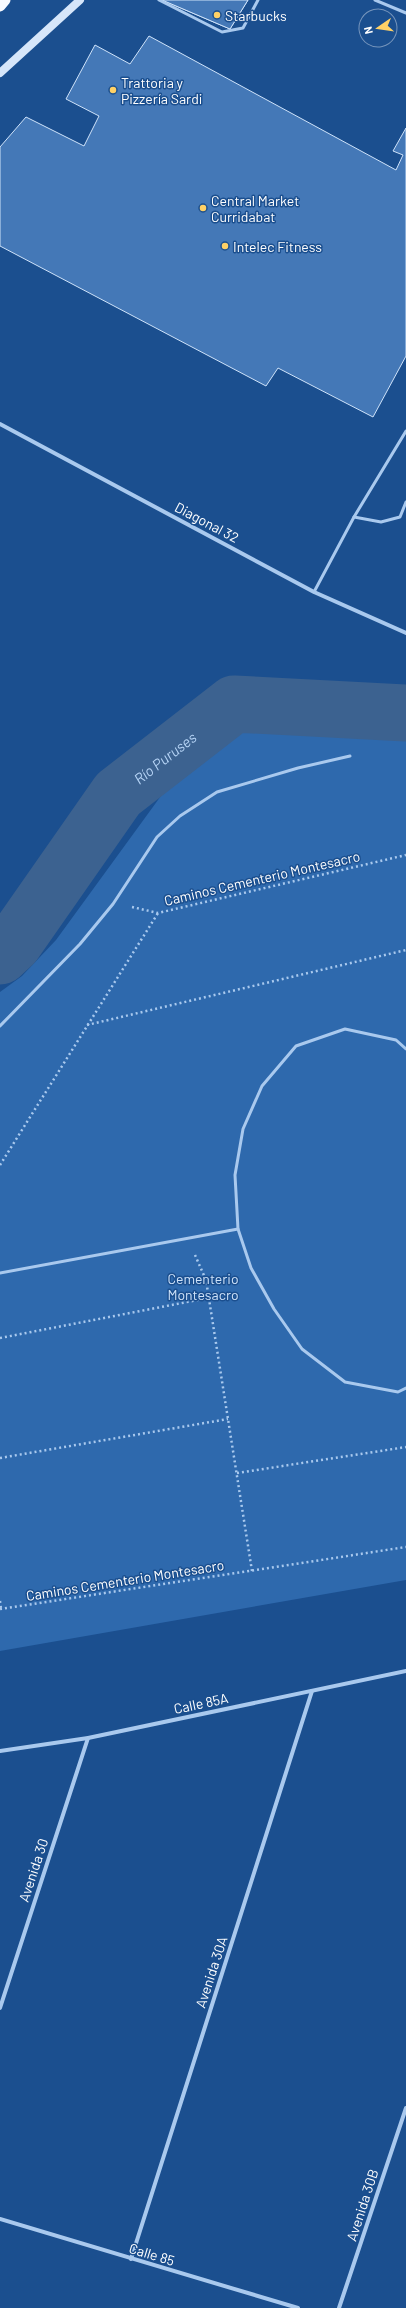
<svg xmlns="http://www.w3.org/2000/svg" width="406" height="2308" viewBox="0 0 406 2308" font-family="Barlow,sans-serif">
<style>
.green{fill:#2e69ad}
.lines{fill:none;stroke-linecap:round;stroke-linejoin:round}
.river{stroke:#3c6290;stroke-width:57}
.building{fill:#4478b7;stroke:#cfe3fa}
.path{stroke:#a9c9ee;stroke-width:2.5;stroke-dasharray:2 3;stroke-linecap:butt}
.service{stroke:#a9c9ee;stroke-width:3}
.minor{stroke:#a9c9ee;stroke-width:4}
.secondary{stroke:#d6e6fa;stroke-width:8}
.trunk{stroke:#f8faff;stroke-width:11}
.poi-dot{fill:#ffd166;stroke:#1b4f8f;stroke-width:1.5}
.labels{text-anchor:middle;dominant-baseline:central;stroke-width:3;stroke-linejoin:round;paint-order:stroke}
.poi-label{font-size:14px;fill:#fff;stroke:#1b4f8f;text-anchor:start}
.street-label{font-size:14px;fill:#fff;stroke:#1b4f8f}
.park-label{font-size:14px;fill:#cfe3fa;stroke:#1b4f8f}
.water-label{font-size:15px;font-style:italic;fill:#b5d3f5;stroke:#1b4f8f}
</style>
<rect width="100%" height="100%" fill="#1b4f8f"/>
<!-- green -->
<polygon class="green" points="336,721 406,733 406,1580 0,1651 0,992 22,976 56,940 174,778 221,738 277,722"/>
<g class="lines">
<!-- river -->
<path class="river" id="s1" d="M0,956L14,943L118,794L234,704L406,713"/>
</g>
<!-- building -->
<g class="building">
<polygon points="162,0 248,0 230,29"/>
<polygon points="162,0 248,0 230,29"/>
<polygon points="149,36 396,170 403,155 393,151 406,128 406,356 373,417 278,368 266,386 0,246 0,147 26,117 84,146 99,116 66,99 95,45 130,64"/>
</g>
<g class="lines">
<!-- path -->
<g class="path">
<polyline points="132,907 158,913 406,855"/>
<polyline points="87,1025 406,950"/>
<polyline points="0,1165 158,913"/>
<polyline points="195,1255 206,1280 252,1571"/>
<polyline points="0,1338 208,1298"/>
<polyline points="0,1458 228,1419"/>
<polyline points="237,1473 406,1447"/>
<polyline points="0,1601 1,1609"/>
<polyline points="0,1609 406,1547"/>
</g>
<!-- service -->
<g class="service">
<polyline points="159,0 222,32 243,28 258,0"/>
<polyline points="375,0 406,13"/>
<polyline points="354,517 381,522 400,517 406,502"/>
<polyline points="314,592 354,517 406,431"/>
<polyline points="0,1026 80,944 113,904 157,837 180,816 217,792 298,768 350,756"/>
<polyline points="406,1049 396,1040 345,1029 296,1046 262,1086 243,1129 235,1175 238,1229 251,1268 274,1309 302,1349 345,1382 398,1392 406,1388"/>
<polyline points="0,1273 238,1229"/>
</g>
<!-- minor -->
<g class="minor">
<polyline points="0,424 314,592 406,633"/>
<polyline points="0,1751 88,1738 406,1671"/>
<polyline points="0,2008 88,1738"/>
<polyline points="0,2219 298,2308"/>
<polyline points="131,2259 312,1691"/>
<polyline points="339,2308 406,2108"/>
</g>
<!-- secondary -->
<polyline class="secondary" points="0,73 80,0"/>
<!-- trunk -->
<polyline class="trunk" points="0,6 5,0"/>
</g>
<!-- markers -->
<g class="poi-dot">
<circle cx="217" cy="15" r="4"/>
<circle cx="113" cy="90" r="4"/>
<circle cx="203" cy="208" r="4"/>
<circle cx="225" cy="246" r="4"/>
</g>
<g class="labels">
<!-- poi labels -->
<g class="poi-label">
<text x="225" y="15">Starbucks</text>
<text x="121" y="82">Trattoria y<tspan x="121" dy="16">Pizzería Sardi</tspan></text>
<text x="211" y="200">Central Market<tspan x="211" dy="16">Curridabat</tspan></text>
<text x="233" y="246">Intelec Fitness</text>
</g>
<!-- street labels -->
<g class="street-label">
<text transform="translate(207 522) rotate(28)">Diagonal 32</text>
<text transform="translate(262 878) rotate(-13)">Caminos Cementerio Montesacro</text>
<text transform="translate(125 1580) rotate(-9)">Caminos Cementerio Montesacro</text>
<text transform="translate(201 1703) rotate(-12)">Calle 85A</text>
<text transform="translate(33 1870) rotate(-72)">Avenida 30</text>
<text transform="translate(211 1972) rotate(-72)">Avenida 30A</text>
<text transform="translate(362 2205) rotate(-72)">Avenida 30B</text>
<text transform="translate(152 2254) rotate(17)">Calle 85</text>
</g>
<!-- park labels -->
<g class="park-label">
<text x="203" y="1278">Cementerio<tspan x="203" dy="16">Montesacro</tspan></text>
</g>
<!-- water labels -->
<g class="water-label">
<text stroke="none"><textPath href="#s1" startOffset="260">Río Puruses</textPath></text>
</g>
</g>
<!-- north arrow -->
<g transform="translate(378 28) rotate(257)"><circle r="19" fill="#1b4f8f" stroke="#7695bc"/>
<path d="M0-3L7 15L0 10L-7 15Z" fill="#ffd166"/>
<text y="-6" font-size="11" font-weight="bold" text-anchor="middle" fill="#ffffff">N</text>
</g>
</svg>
